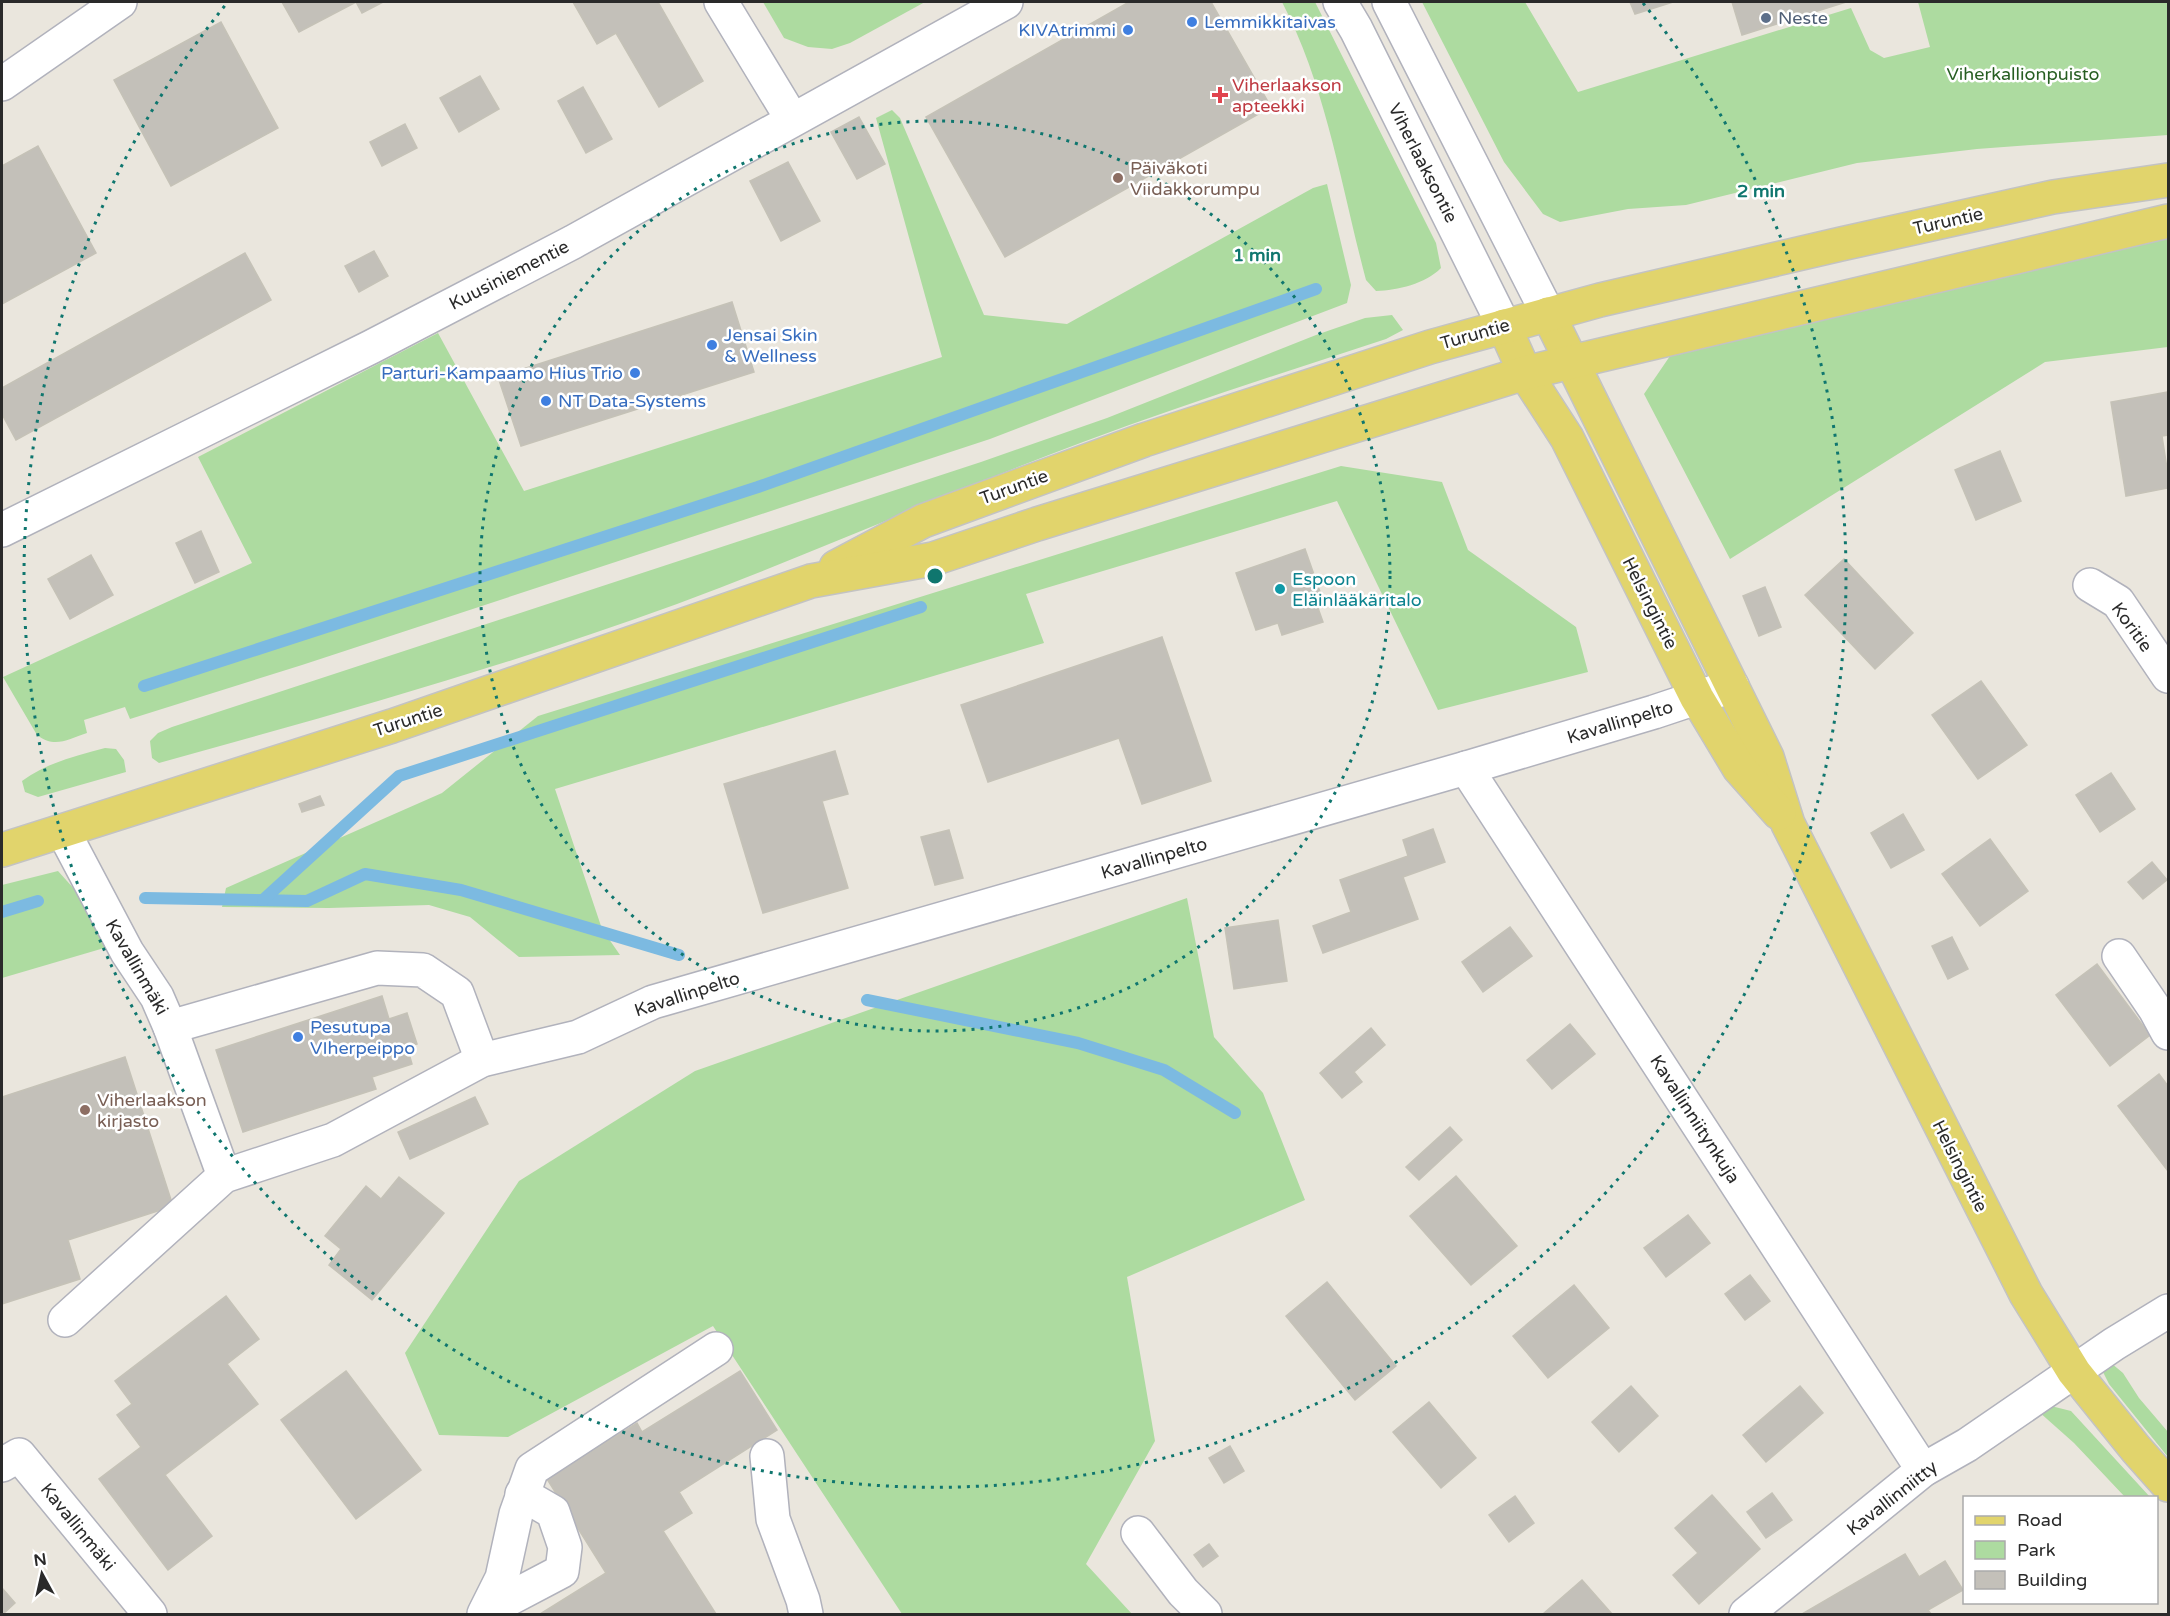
<svg xmlns="http://www.w3.org/2000/svg" width="2170" height="1616" viewBox="0 0 2170 1616" font-family="'Varela Round',sans-serif">
<style>
.green{fill:#addba0}
.lines{fill:none;stroke-linecap:round;stroke-linejoin:round}
.stream{stroke:#7cbae1;stroke-width:12}
.building{fill:#c3c0b9;stroke:#c5c2b7;stroke-width:1.5}
.minor-casing{stroke:#b1b2bc;stroke-width:36}
.major-casing{stroke:#c3c3c3;stroke-width:36}
.minor{stroke:#fff;stroke-width:33}
.major{stroke:#e1d46c;stroke-width:33}
.ring{fill:none;stroke:#0f766e;stroke-width:3;stroke-dasharray:3 6}
.service-dot{fill:#5c6f8a;stroke:#fff;stroke-width:2}
.shop-dot{fill:#3f7fe0;stroke:#fff;stroke-width:2}
.health-dot{fill:#e0444e;stroke:#fff;stroke-width:2}
.education-dot{fill:#8d6e63;stroke:#fff;stroke-width:2}
.culture-dot{fill:#0f9aa8;stroke:#fff;stroke-width:2}
.labels{text-anchor:middle;dominant-baseline:central;stroke-width:5;stroke-linejoin:round;paint-order:stroke}
.service-label{font-size:18px;fill:#4e5e75;stroke:#fff;text-anchor:start}
.shop-label{font-size:18px;fill:#366cbe;stroke:#fff;text-anchor:start}
.park-label{font-size:18px;fill:#275e22;stroke:#fff}
.health-label{font-size:18px;fill:#be3a42;stroke:#fff;text-anchor:start}
.street-label{font-size:18px;fill:#2a2a2a;stroke:#fff}
.education-label{font-size:18px;fill:#785e54;stroke:#fff;text-anchor:start}
.culture-label{font-size:18px;fill:#0d838f;stroke:#fff;text-anchor:start}
.centre{fill:#0f766e;stroke:#fff;stroke-width:3}
.ring-label{font-size:18px;text-anchor:middle;font-weight:bold;fill:#0f766e;stroke:#fff;stroke-width:5;stroke-linejoin:round;paint-order:stroke}
</style>
<rect width="100%" height="100%" fill="#eae6dd"/>
<!-- green -->
<g class="green">
<polygon points="763,2 925,2 850,43 832,49 808,47 784,38"/>
<path d="M1282,2H1315L1436,243L1441,268C1425,284 1398,290 1376,291L1366,280C1341,186 1327,89 1282,2Z"/>
<polygon points="1422,2 1525,2 1578,92 1851,8 1870,50 1884,58 1930,47 1918,2 2168,2 2168,135 1977,149 1857,163 1686,205 1628,209 1560,222 1543,214 1504,162"/>
<path d="M892,110L900,118L984,315L1067,324L1313,188L1327,184L1351,285L1347,303L990,439L302,665L130,719L125,707L84,720L87,733C68,739 55,749 37,735L3,677L252,563L198,457L438,333L524,491L942,357L876,118Z"/>
<polygon points="2168,237 2168,347 2045,362 1730,559 1644,394 1670,356 1952,284"/>
<path d="M1392,315L1403,330L1386,339C1285,372 1183,405 1083,442C947,493 814,553 677,604C507,666 333,715 159,763L152,758L150,741L158,733L172,727L981,462L1107,418L1316,335L1365,318Z"/>
<polygon points="1341,466 1442,482 1468,550 1576,627 1588,672 1438,710 1337,501 1026,594 1044,643 555,789 602,929 620,955 519,957 470,917 429,905 329,908 222,907 226,888 442,793 538,716"/>
<path d="M105,748L116,749L124,760L126,772L38,797L25,792L22,781C46,763 76,756 105,748Z"/>
<polygon points="58,871 84,900 111,946 2,978 2,885"/>
<polygon points="1187,898 1214,1037 1263,1093 1305,1200 1127,1277 1155,1441 1086,1564 1132,1614 902,1614 713,1326 508,1437 439,1435 405,1353 519,1181 695,1071"/>
<polygon points="2111,1363 2123,1373 2139,1398 2168,1432 2168,1457 2109,1384 2100,1366"/>
<polygon points="2051,1406 2071,1411 2150,1497 2125,1497 2074,1443 2038,1411"/>
</g>
<g class="lines">
<!-- stream -->
<g class="stream">
<polyline points="144,686 758,487 1316,289"/>
<polyline points="145,898 307,901 365,874 461,890 679,955"/>
<polyline points="263,900 399,776 921,607"/>
<polyline points="2,912 38,901"/>
<polyline points="867,1000 1078,1043 1164,1070 1235,1113"/>
</g>
</g>
<!-- building -->
<g class="building">
<polygon points="282,2 383,2 362,13 356,2 299,32"/>
<polygon points="573,2 658,2 703,81 659,107 616,33 597,44"/>
<polygon points="1129,2 1211,2 1271,107 1005,257 926,117"/>
<polygon points="1630,2 1673,2 1635,14"/>
<polygon points="1732,2 1846,2 1742,35"/>
<polygon points="221,22 278,128 171,186 114,80"/>
<polygon points="480,76 499,109 459,132 440,98"/>
<polygon points="583,87 612,139 586,153 558,101"/>
<polygon points="859,117 885,164 857,179 831,132"/>
<polygon points="405,124 417,148 382,166 370,142"/>
<polygon points="38,146 96,253 2,304 2,166"/>
<polygon points="788,162 820,221 781,241 750,181"/>
<polygon points="374,251 388,276 359,292 345,266"/>
<polygon points="245,253 271,300 16,440 2,414 2,388"/>
<polygon points="732,302 754,372 521,446 498,377"/>
<polygon points="2168,392 2168,435 2162,436 2168,475 2168,488 2126,496 2111,402"/>
<polygon points="2000,451 2021,501 1976,520 1955,470"/>
<polygon points="201,531 219,572 195,583 176,543"/>
<polygon points="1305,549 1325,606 1318,608 1323,622 1282,635 1278,623 1256,630 1236,573"/>
<polygon points="91,555 113,595 70,619 48,579"/>
<polygon points="1844,559 1913,633 1875,669 1805,595"/>
<polygon points="1765,587 1781,627 1759,636 1743,596"/>
<polygon points="1162,637 1211,781 1142,804 1119,738 988,782 961,705"/>
<polygon points="1981,681 2027,745 1978,779 1932,715"/>
<polygon points="835,751 848,794 822,801 848,888 763,913 724,784"/>
<polygon points="2111,773 2135,809 2100,832 2076,795"/>
<polygon points="320,796 324,805 302,812 299,804"/>
<polygon points="1903,814 1924,850 1891,868 1871,833"/>
<polygon points="1433,829 1445,862 1403,877 1418,919 1323,953 1313,926 1351,912 1340,880 1408,856 1403,840"/>
<polygon points="949,830 963,878 935,885 921,837"/>
<polygon points="1990,839 2028,891 1980,926 1942,874"/>
<polygon points="2152,862 2167,880 2143,899 2128,882"/>
<polygon points="1278,920 1287,981 1234,989 1225,928"/>
<polygon points="1510,927 1532,956 1483,992 1462,962"/>
<polygon points="1952,937 1968,969 1948,979 1932,946"/>
<polygon points="2097,964 2150,1035 2110,1066 2056,995"/>
<polygon points="382,996 389,1019 407,1013 417,1044 407,1047 412,1064 372,1077 376,1089 243,1132 216,1050"/>
<polygon points="1570,1024 1595,1054 1552,1089 1527,1060"/>
<polygon points="1371,1028 1385,1045 1354,1072 1362,1082 1342,1098 1320,1073"/>
<polygon points="125,1057 173,1206 68,1240 80,1279 2,1304 2,1097"/>
<polygon points="2159,1074 2168,1086 2168,1171 2118,1106"/>
<polygon points="475,1097 488,1124 410,1159 398,1132"/>
<polygon points="1450,1127 1462,1140 1419,1180 1406,1167"/>
<polygon points="1456,1176 1517,1246 1471,1285 1410,1216"/>
<polygon points="399,1177 444,1213 372,1300 329,1265 341,1249 325,1236 366,1186 381,1199"/>
<polygon points="1688,1215 1710,1243 1666,1277 1644,1248"/>
<polygon points="1750,1275 1770,1301 1745,1320 1725,1294"/>
<polygon points="1327,1282 1396,1366 1355,1400 1286,1316"/>
<polygon points="1574,1285 1609,1328 1548,1378 1513,1336"/>
<polygon points="226,1296 259,1339 227,1364 258,1404 165,1475 212,1536 168,1570 99,1479 141,1447 117,1415 132,1404 115,1381"/>
<polygon points="346,1371 421,1470 356,1519 281,1420"/>
<polygon points="740,1371 777,1430 679,1492 692,1513 663,1531 716,1614 540,1614 606,1573 547,1479 637,1423 642,1432"/>
<polygon points="1631,1386 1658,1416 1619,1452 1592,1422"/>
<polygon points="1800,1386 1823,1413 1766,1462 1743,1435"/>
<polygon points="1429,1402 1476,1458 1441,1488 1393,1432"/>
<polygon points="1230,1446 1244,1471 1224,1483 1209,1458"/>
<polygon points="1772,1493 1792,1520 1766,1538 1747,1512"/>
<polygon points="1712,1495 1760,1549 1699,1604 1673,1575 1698,1553 1675,1528"/>
<polygon points="1515,1496 1534,1523 1509,1542 1489,1515"/>
<polygon points="1209,1544 1218,1556 1203,1567 1194,1555"/>
<polygon points="1905,1554 1919,1577 1945,1561 1963,1590 1928,1610 1931,1614 1802,1614"/>
<polygon points="1582,1580 1612,1614 1543,1614"/>
<polygon points="2,1588 15,1603 3,1614 2,1614"/>
</g>
<g class="lines">
<!-- minor casing -->
<g class="minor-casing">
<g id="minor">
<polyline points="721,2 792,119"/>
<polyline points="1340,2 1356,29 1504,326"/>
<polyline points="1389,2 1548,314"/>
<polyline points="2,84 120,2"/>
<polyline points="2,530 371,347 573,242 1006,2"/>
<polyline points="2090,585 2118,602 2168,676"/>
<polyline points="1466,768 1923,1470"/>
<polyline points="63,831 127,952 157,997 170,1027 224,1176"/>
<polyline points="2119,956 2155,1009 2168,1033"/>
<polyline points="170,1027 377,968 423,970 457,993 482,1060"/>
<polyline points="65,1320 224,1176 333,1140 482,1060 578,1037 653,1002 1466,768 1654,712 1732,686"/>
<polyline points="767,1456 773,1519 803,1600 806,1614"/>
<polyline points="2,1465 19,1455 150,1614"/>
<polyline points="1138,1533 1183,1592 1205,1614"/>
<polyline points="486,1611 562,1571 565,1547 553,1512 522,1494"/>
<polyline points="484,1614 502,1578 516,1514 532,1469 716,1349"/>
<polyline points="1746,1614 1923,1470 1967,1445 2114,1344 2168,1311"/>
</g>
</g>
<!-- major casing -->
<g class="major-casing">
<g id="major">
<polyline points="1548,314 1767,757 1788,824 2026,1294 2074,1372 2136,1449 2168,1485"/>
<polyline points="1504,326 1525,373 1567,438 1697,698 1739,768 1779,813"/>
<polyline points="836,567 923,521 1144,440 1430,347 1600,300 1841,244 2053,197 2168,180"/>
<polyline points="2,850 392,726 811,581 933,559 1037,524 1525,373 2168,221"/>
</g>
</g>
<!-- minor -->
<use href="#minor" class="minor"/>
<!-- major -->
<use href="#major" class="major"/>
</g>
<!-- distance rings -->
<g class="ring">
<circle cx="935" cy="576" r="455"/>
<path d="M1643 3A911 911 0 1 1 227 3"/>
</g>
<!-- markers -->
<circle class="service-dot" cx="1766" cy="18" r="6"/>
<g class="shop-dot">
<circle cx="1192" cy="22" r="6"/>
<circle cx="1128" cy="30" r="6"/>
<circle cx="712" cy="345" r="6"/>
<circle cx="635" cy="373" r="6"/>
<circle cx="546" cy="401" r="6"/>
<circle cx="298" cy="1037" r="6"/>
</g>
<path class="health-dot" d="M1217 86h6v6h6v6h-6v6h-6v-6h-6v-6h6z"/>
<g class="education-dot">
<circle cx="1118" cy="178" r="6"/>
<circle cx="85" cy="1110" r="6"/>
</g>
<circle class="culture-dot" cx="1280" cy="589" r="6"/>
<g class="labels">
<!-- service labels -->
<g class="service-label">
<text x="1778" y="18">Neste</text>
</g>
<!-- shop labels -->
<g class="shop-label">
<text x="1204" y="22">Lemmikkitaivas</text>
<text x="1116" y="30" text-anchor="end">KIVAtrimmi</text>
<text x="724" y="335">Jensai Skin<tspan x="724" dy="21">&amp; Wellness</tspan></text>
<text x="623" y="373" text-anchor="end">Parturi-Kampaamo Hius Trio</text>
<text x="558" y="401">NT Data-Systems</text>
<text x="310" y="1027">Pesutupa<tspan x="310" dy="21">VIherpeippo</tspan></text>
</g>
<!-- park labels -->
<g class="park-label">
<text x="2023" y="74">Viherkallionpuisto</text>
</g>
<!-- health labels -->
<g class="health-label">
<text x="1232" y="85">Viherlaakson<tspan x="1232" dy="21">apteekki</tspan></text>
</g>
<!-- street labels -->
<g class="street-label">
<text transform="translate(1423 163) rotate(63)">Viherlaaksontie</text>
<text transform="translate(1948 221) rotate(-13)">Turuntie</text>
<text transform="translate(509 275) rotate(-27)">Kuusiniementie</text>
<text transform="translate(1475 334) rotate(-16)">Turuntie</text>
<text transform="translate(1014 487) rotate(-20)">Turuntie</text>
<text transform="translate(1650 603) rotate(63)">Helsingintie</text>
<text transform="translate(2132 627) rotate(54)">Koritie</text>
<text transform="translate(408 720) rotate(-18)">Turuntie</text>
<text transform="translate(1620 722) rotate(-17)">Kavallinpelto</text>
<text transform="translate(1154 858) rotate(-16)">Kavallinpelto</text>
<text transform="translate(137 967) rotate(60)">Kavallinmäki</text>
<text transform="translate(687 994) rotate(-18)">Kavallinpelto</text>
<text transform="translate(1695 1119) rotate(57)">Kavallinniitynkuja</text>
<text transform="translate(1960 1166) rotate(63)">Helsingintie</text>
<text transform="translate(1892 1498) rotate(-38)">Kavallinniitty</text>
<text transform="translate(78 1527) rotate(51)">Kavallinmäki</text>
</g>
<!-- education labels -->
<g class="education-label">
<text x="1130" y="168">Päiväkoti<tspan x="1130" dy="21">Viidakkorumpu</tspan></text>
<text x="97" y="1100">Viherlaakson<tspan x="97" dy="21">kirjasto</tspan></text>
</g>
<!-- culture labels -->
<g class="culture-label">
<text x="1292" y="579">Espoon<tspan x="1292" dy="21">Eläinlääkäritalo</tspan></text>
</g>
</g>
<circle cx="935" cy="576" r="9" class="centre"/>
<g class="ring-label">
<text x="1761" y="197">2 min</text>
<text x="1257" y="261">1 min</text>
</g>
<!-- border -->
<rect width="2170" height="1616" fill="none" stroke="#2a2a2a" stroke-width="6"/>
<!-- legend -->
<rect x="1963" y="1496" width="195" height="108" fill="#ffffff" stroke="#aaaaaa" stroke-width="1.5"/>
<rect x="1975" y="1516" width="30" height="9" fill="#e1d46c" stroke="#aaaaaa" stroke-width="1.5"/>
<text x="2017" y="1526" font-size="18" fill="#2a2a2a">Road</text>
<rect x="1975" y="1541" width="30" height="18" fill="#addba0" stroke="#aaaaaa" stroke-width="1.5"/>
<text x="2017" y="1556" font-size="18" fill="#2a2a2a">Park</text>
<rect x="1975" y="1571" width="30" height="18" fill="#c3c0b9" stroke="#aaaaaa" stroke-width="1.5"/>
<text x="2017" y="1586" font-size="18" fill="#2a2a2a">Building</text>
<!-- north arrow -->
<g transform="translate(42 1574) rotate(352)" stroke="#ffffff" stroke-width="4.5" paint-order="stroke">
<path d="M0-4.5L10 22L0 15L-10 22Z" fill="#2a2a2a"/>
<text y="-9" font-size="16" font-weight="bold" text-anchor="middle" fill="#2a2a2a">N</text>
</g>
</svg>
